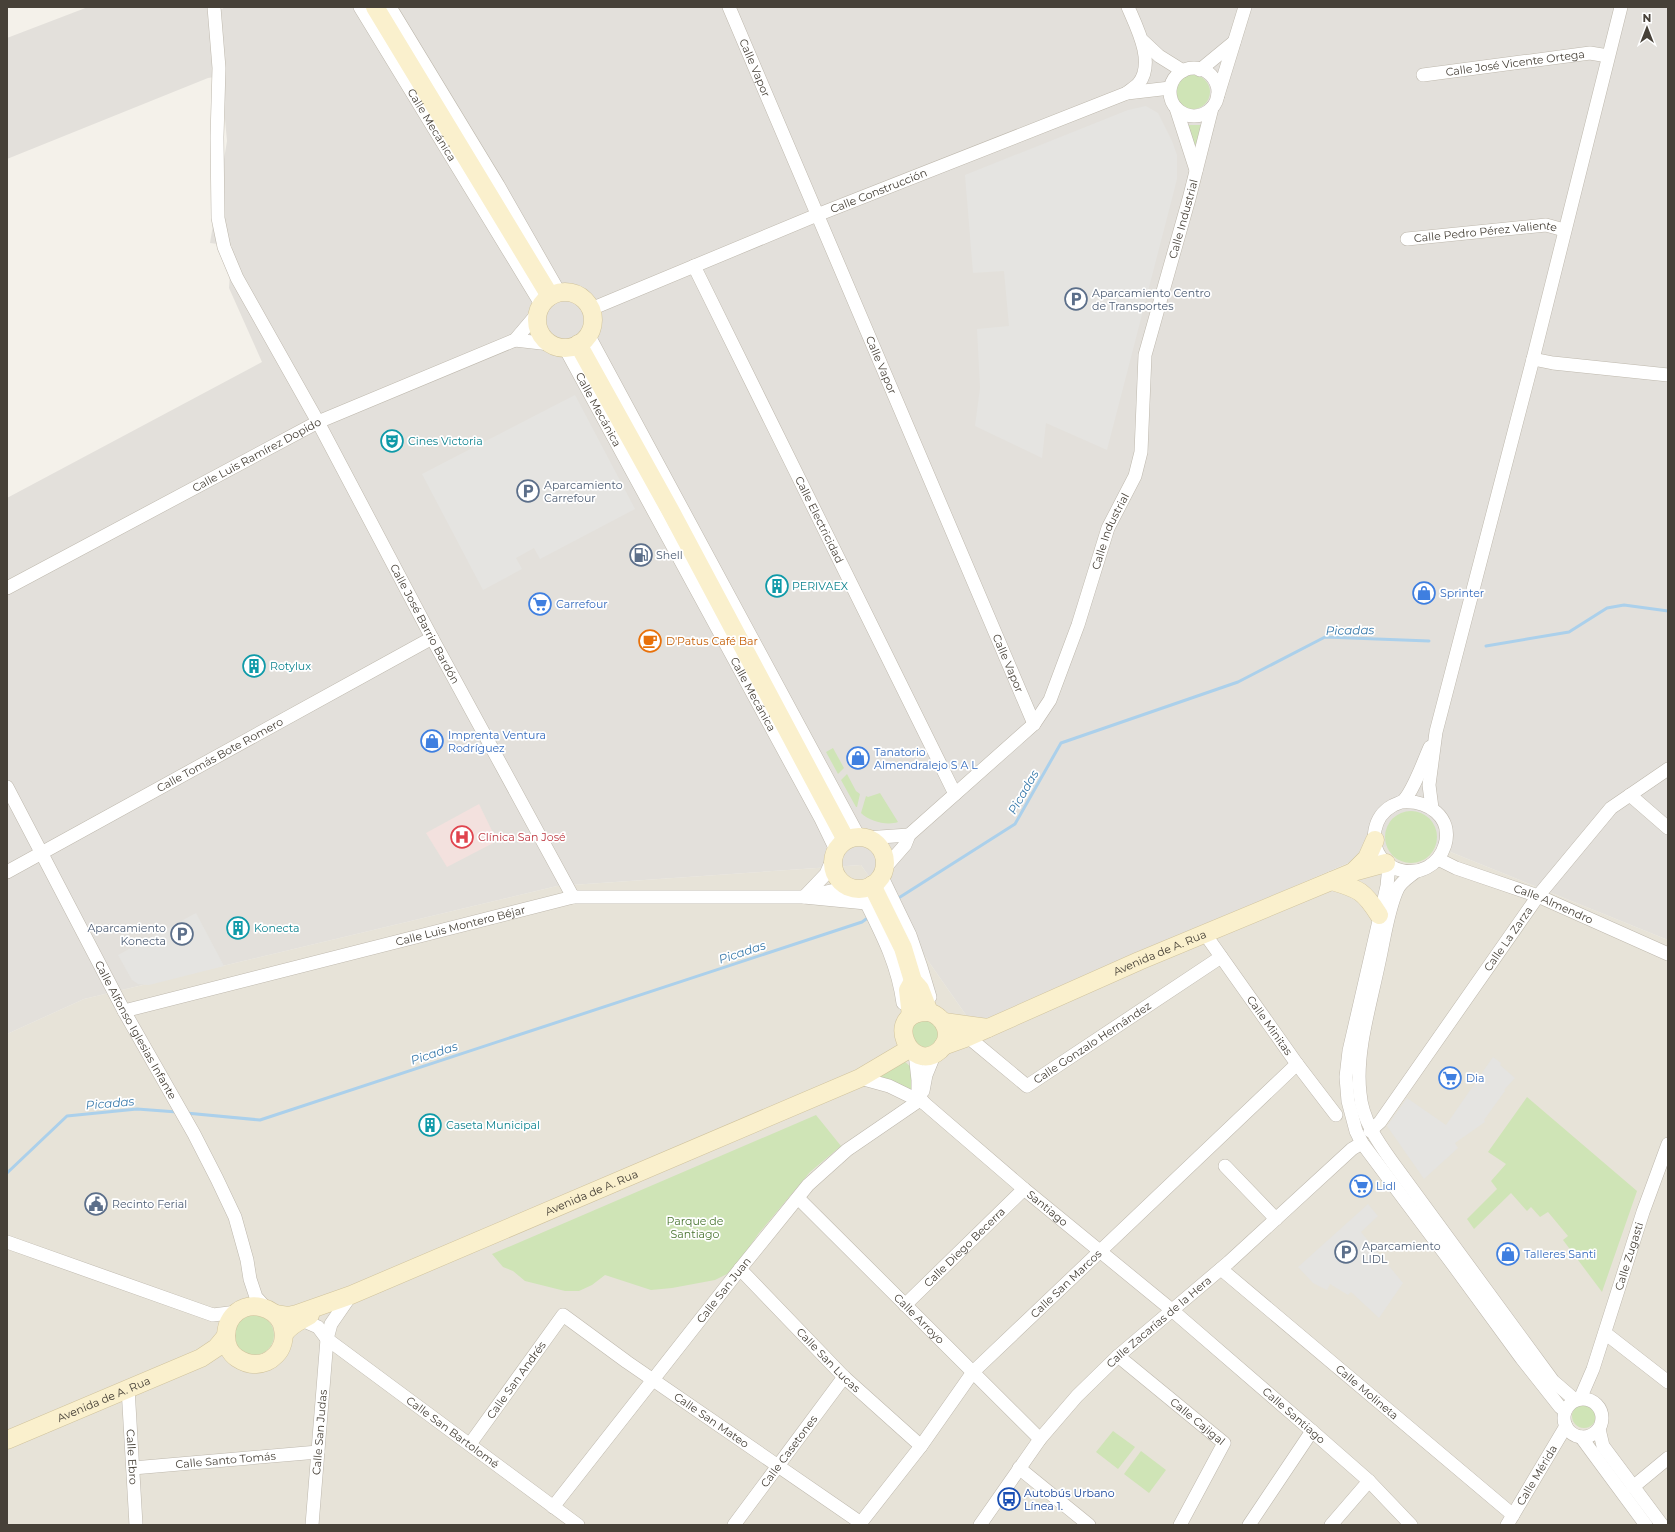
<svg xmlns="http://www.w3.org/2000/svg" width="1675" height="1532" viewBox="0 0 1675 1532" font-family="Montserrat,sans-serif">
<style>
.residential{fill:#e7e3d8}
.industrial{fill:#e3e0db}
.medical{fill:#f3e1de}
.green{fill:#cfe4b6}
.parking{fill:#e5e4e1}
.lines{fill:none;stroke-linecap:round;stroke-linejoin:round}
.stream{stroke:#abd0eb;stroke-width:3}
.street-casing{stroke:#beb8ad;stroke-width:14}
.secondary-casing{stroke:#d0c39d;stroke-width:19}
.street{stroke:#fff;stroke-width:13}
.secondary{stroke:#faf0cd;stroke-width:18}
.labels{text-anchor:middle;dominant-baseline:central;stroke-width:3.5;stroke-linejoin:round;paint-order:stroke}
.street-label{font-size:11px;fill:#474138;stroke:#fff}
.service-label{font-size:11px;fill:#4e5e75;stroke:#fff;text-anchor:start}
.culture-label{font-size:11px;fill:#0d838f;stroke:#fff;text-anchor:start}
.shop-label{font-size:11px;fill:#366cbe;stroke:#fff;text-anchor:start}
.food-label{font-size:11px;fill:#c56008;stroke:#fff;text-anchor:start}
.health-label{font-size:11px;fill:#be3a42;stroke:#fff;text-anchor:start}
.park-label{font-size:11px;fill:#497530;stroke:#fff}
.transit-label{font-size:11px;fill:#164399;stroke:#fff;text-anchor:start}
.water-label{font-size:12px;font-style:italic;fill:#397aab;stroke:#fff}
</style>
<rect width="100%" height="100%" fill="#f4f1ea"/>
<!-- residential -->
<polygon class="residential" points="1411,836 1668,940 1668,1525 7,1525 7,1034 84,999 557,886 861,865 973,1025"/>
<!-- industrial -->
<polygon class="industrial" points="88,7 213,7 214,14 225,7 1668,7 1668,940 1411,836 973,1025 861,865 557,886 84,999 7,1034 7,498 262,362 229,288 232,246 210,243 227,141 221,76 208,78 7,159 7,38"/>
<!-- medical -->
<polygon class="medical" points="479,804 497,841 447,867 426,833"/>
<!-- green -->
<g class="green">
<circle cx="1193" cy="92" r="17"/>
<polygon points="1188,125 1202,125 1196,148 1192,148"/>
<polygon points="833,748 844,768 838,774 826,752"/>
<polygon points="847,774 856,791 860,794 857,807 856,807 841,780"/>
<path d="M880,793L898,822C887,826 869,821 861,813L866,796L868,797Z"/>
<circle cx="1411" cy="837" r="26"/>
<polygon points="923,1019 936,1025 939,1034 935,1044 927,1048 914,1044 911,1027"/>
<polygon points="904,1061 912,1068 914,1086 911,1091 877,1077"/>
<polygon points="1527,1097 1637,1191 1602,1292 1563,1240 1568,1236 1548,1212 1540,1217 1531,1207 1527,1211 1511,1193 1474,1229 1467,1219 1497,1189 1491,1181 1506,1164 1488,1152"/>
<polygon points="816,1115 841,1146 810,1172 759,1233 738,1263 727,1274 715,1280 672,1288 651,1290 605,1275 592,1285 579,1291 565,1291 525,1281 513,1271 503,1267 492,1254"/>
<circle cx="254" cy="1335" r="20"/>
<circle cx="1584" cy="1416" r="12"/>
<polygon points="1113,1431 1135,1447 1118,1469 1096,1452"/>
<polygon points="1141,1451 1166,1470 1149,1493 1124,1474"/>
</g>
<!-- parking -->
<g class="parking">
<polygon points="1146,106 1158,113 1172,141 1177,155 1177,179 1107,450 1046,423 1042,458 975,426 980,388 977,329 1009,326 1004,271 973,273 965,175 1128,110"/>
<polygon points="575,395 635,509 540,559 534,548 516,558 522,569 483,590 422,474"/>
<polygon points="196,913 224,966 149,985 138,984 132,980 118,955"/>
<polygon points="1493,1057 1501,1063 1500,1065 1515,1078 1504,1090 1505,1091 1484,1120 1485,1122 1455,1143 1458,1148 1424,1179 1387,1126 1407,1098 1446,1125"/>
<polygon points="1368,1204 1378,1216 1361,1232 1403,1283 1379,1318 1351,1292 1348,1295 1330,1284 1327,1290 1313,1283 1298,1267"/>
</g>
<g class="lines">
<!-- stream -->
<g class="stream">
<polyline points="1486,646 1569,632 1607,608 1624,605 1668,611"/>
<polyline points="897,899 1015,824 1061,743 1238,682 1325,637 1429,641"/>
<polyline points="186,1113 260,1120 862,922 869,917"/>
<polyline points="7,1173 67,1116 137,1109 177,1112"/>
</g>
<!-- street casing -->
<g class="street-casing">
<g id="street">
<path id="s1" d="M214,7L219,68L217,137L218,218L224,247L237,278L318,422L432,638L573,897"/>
<path id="s2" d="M360,7L541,304"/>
<polyline points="390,7 498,185 559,292"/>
<path id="s3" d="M729,7L1034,724"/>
<polyline points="1143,41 1159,56 1183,71"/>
<circle cx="1194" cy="92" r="24"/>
<polyline points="1200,70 1234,42"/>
<path id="s4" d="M1423,75L1590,53L1608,56"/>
<path d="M1127,93C1130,90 1136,87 1139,83C1155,62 1137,28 1128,7"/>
<polyline points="1218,95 1245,7"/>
<polyline points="1176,108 1196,170"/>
<path id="s5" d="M1407,239L1546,225L1564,230"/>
<path id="s6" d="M694,266L955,794"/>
<path id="s7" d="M591,309L817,215L1127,93L1170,88"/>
<polyline points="589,336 859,837"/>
<polyline points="515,340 550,344"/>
<path id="s8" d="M565,348L821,819L836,850"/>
<polyline points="1533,359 1553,363 1668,375"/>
<path id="s9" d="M7,588L318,422L515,340L537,314"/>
<path id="s10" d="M7,787L124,1011L194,1134L217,1179L235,1217L247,1260L250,1279L256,1297L266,1308"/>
<polyline points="1630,795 1668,828"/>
<path d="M1402,802C1428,800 1453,817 1445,845C1431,889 1367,874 1375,830C1377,820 1383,811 1392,806C1395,804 1400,803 1403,801C1413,792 1424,760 1430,747"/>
<polyline points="1432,808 1429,785 1436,732 1533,359 1621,7"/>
<polyline points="865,838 909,835"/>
<path id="s11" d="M1438,859L1456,868L1538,896L1668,954"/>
<polyline points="1389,865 1387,886 1349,1051 1346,1077 1348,1101 1356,1131 1362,1143 1457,1270 1522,1359 1560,1407 1565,1411"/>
<path id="s12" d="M884,869L905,845L909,835L1034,724L1050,700L1078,625L1108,528L1135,476L1141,452L1145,355L1189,199L1212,108"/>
<path id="s13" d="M7,872L432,638"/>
<path d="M1415,872C1409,877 1402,881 1398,888C1388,908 1384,940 1379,962C1371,1002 1355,1052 1360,1093C1362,1120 1378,1142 1393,1163L1553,1381L1575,1400"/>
<polyline points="881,875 910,935 921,967 930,997"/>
<path d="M859,888C878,927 897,959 903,1003"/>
<polyline points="812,895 849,887"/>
<polyline points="804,897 826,874 834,856"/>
<path id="s14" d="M1205,934L1297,1064L1336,1115"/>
<path id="s15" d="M124,1011L573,897H804L866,903"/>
<path id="s16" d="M968,1037L1027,1086L1221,957"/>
<path id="s17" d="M915,1053L918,1080V1090L919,1096L924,1103L1024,1189L1173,1311L1312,1431L1369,1481L1411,1525"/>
<polyline points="860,1078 889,1086 924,1103"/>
<polyline points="923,1091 926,1075 935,1053"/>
<path id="s18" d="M1370,1131L1380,1122L1538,896L1611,808L1668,769"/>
<polyline points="1225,1166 1276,1219"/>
<path id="s19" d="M798,1198L1040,1439"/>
<polyline points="7,1242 213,1315 237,1312"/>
<path id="s20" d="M740,1269L844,1377L921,1446"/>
<path id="s21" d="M1221,1269L1513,1515"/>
<path id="s22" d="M905,1305L1024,1189"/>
<path id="s23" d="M302,1320L318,1327L327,1339L578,1525"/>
<polyline points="1605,1333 1668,1382"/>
<path id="s24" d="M1118,1356L1224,1443L1180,1525"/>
<path id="s25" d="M128,1388L136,1525"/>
<path id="s26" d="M1580,1399L1593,1369L1643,1212L1668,1144"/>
<circle cx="1583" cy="1418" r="19"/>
<polyline points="1599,1429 1603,1446 1662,1525"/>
<polyline points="1581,1437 1646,1525"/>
<path id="s27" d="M470,1444L563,1315L627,1362L861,1523"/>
<path id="s28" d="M133,1468L318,1452"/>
<polyline points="1019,1468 1089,1525"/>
<polyline points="1633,1487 1668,1458"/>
<path id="s29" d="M553,1507L740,1269L808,1185L847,1150L920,1100"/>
<path id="s30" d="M312,1525L327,1339L331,1324L351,1295"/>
<path id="s31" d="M734,1525L844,1377"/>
<path id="s32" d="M859,1525L921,1446L973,1372L1297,1064"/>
<path id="s33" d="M980,1525L1040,1439L1077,1396L1118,1356L1229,1262L1352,1149L1362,1143"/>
<polyline points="1249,1525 1312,1431"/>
<polyline points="1331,1525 1369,1481"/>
<path id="s34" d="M1507,1525L1566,1426"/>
</g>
</g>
<!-- secondary casing -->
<g class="secondary-casing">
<g id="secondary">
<polyline points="375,7 550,296"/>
<circle cx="565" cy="320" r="28"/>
<polyline points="578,344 669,508 846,840"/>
<circle cx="859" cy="863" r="26"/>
<polyline points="1353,872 1367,858 1375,840"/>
<path d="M1332,881C1359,889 1364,891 1379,915"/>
<path d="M872,885L903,948L913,981L920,989L929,1012C945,1017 954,1036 940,1050C910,1077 881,1010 929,1012"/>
<polyline points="911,1016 908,990 913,981"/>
<polyline points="944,1022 988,1028"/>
<path id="s35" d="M943,1046L968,1037L1139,961L1353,872L1386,863"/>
<path id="s36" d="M275,1314L288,1316L297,1314L351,1295L860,1078L909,1049"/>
<path d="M284,1334C283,1330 283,1326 281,1322C273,1307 251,1301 237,1312C223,1323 222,1348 237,1358C246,1364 256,1366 266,1362C273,1359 280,1352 282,1345C284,1341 283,1336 285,1333C291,1324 302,1320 310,1315"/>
<path id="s37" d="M7,1440L201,1358L216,1348L226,1336"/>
</g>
</g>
<!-- street -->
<use href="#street" class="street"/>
<!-- secondary -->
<use href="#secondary" class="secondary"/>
</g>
<!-- icons -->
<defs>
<g id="parking-ring" transform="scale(1.15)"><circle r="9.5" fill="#fff" stroke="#5c6f8a" stroke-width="1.5"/><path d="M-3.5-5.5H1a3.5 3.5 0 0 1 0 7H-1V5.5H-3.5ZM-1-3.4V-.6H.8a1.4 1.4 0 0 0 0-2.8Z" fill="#5c6f8a"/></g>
<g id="theatre-ring" transform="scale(1.15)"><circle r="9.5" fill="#fff" stroke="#0f9aa8" stroke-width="1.5"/><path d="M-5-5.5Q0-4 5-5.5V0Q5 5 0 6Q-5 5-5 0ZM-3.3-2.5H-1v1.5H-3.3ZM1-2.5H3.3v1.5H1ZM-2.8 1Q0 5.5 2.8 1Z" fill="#0f9aa8"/></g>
<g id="fuel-ring" transform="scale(1.15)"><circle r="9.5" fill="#fff" stroke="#5c6f8a" stroke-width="1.5"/><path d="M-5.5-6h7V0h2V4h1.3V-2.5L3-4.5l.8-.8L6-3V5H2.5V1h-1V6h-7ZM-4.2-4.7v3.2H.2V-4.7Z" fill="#5c6f8a"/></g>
<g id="building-ring" transform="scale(1.15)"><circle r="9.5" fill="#fff" stroke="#0f9aa8" stroke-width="1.5"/><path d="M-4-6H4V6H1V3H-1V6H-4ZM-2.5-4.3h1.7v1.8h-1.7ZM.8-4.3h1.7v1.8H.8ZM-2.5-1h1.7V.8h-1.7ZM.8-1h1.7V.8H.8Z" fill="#0f9aa8"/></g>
<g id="shop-ring" transform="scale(1.15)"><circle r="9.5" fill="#fff" stroke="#3f7fe0" stroke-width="1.5"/><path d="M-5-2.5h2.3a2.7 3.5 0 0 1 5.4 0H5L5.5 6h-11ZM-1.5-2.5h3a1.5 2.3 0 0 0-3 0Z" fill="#3f7fe0"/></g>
<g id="supermarket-ring" transform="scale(1.15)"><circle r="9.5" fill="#fff" stroke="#3f7fe0" stroke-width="1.5"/><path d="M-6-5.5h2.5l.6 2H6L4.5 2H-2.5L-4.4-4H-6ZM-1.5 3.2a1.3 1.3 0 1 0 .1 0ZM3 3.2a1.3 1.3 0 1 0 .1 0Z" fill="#3f7fe0"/></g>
<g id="cafe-ring" transform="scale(1.15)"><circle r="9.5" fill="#fff" stroke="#e8710a" stroke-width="1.5"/><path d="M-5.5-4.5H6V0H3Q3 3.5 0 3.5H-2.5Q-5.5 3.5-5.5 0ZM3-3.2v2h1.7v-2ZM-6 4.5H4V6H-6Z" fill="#e8710a"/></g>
<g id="hospital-ring" transform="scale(1.15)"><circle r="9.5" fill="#fff" stroke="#e0444e" stroke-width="1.5"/><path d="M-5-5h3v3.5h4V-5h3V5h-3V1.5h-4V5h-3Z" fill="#e0444e"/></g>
<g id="civic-ring" transform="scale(1.15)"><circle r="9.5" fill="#fff" stroke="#5c6f8a" stroke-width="1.5"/><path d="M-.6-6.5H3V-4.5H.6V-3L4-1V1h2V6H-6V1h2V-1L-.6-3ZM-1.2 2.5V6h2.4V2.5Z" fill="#5c6f8a"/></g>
<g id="bus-ring" transform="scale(1.15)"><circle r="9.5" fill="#fff" stroke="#1a4fb4" stroke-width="1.5"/><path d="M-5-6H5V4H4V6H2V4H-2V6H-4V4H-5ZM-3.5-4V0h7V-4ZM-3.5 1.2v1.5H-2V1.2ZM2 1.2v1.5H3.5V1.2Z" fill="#1a4fb4"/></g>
</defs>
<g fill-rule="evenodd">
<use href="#parking-ring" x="1076" y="299"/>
<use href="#theatre-ring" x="392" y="441"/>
<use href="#parking-ring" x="528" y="491"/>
<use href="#fuel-ring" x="641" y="555"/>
<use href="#building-ring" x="777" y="586"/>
<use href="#shop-ring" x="1424" y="593"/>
<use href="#supermarket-ring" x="540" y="604"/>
<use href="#cafe-ring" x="650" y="641"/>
<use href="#building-ring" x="254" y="666"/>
<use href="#shop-ring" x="432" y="741"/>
<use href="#shop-ring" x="858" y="758"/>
<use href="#hospital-ring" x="462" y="837"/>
<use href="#building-ring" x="238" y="928"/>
<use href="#parking-ring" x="182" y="934"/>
<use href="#supermarket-ring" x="1450" y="1078"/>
<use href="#building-ring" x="430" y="1125"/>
<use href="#supermarket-ring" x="1361" y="1186"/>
<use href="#civic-ring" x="96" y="1204"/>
<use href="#parking-ring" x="1346" y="1252"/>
<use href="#shop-ring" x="1508" y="1254"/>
<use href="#bus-ring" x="1009" y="1499"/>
</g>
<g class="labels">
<!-- street labels -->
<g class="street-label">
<text stroke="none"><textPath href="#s4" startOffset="93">Calle José Vicente Ortega</textPath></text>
<text stroke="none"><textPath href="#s3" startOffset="66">Calle Vapor</textPath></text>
<text stroke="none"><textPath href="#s2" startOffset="138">Calle Mecánica</textPath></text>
<text stroke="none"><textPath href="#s7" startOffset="311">Calle Construcción</textPath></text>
<text stroke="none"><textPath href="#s12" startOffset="742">Calle Industrial</textPath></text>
<text stroke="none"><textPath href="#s5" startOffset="79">Calle Pedro Pérez Valiente</textPath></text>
<text stroke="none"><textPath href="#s3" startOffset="389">Calle Vapor</textPath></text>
<text stroke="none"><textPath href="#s8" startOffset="70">Calle Mecánica</textPath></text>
<text stroke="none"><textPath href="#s9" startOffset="283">Calle Luis Ramírez Dopido</textPath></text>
<text stroke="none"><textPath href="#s6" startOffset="283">Calle Electricidad</textPath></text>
<text stroke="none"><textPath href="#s12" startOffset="418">Calle Industrial</textPath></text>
<text stroke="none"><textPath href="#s1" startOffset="668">Calle José Barrio Bardón</textPath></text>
<text stroke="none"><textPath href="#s3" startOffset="713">Calle Vapor</textPath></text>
<text stroke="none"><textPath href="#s8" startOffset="394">Calle Mecánica</textPath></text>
<text stroke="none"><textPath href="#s13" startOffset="243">Calle Tomás Bote Romero</textPath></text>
<text stroke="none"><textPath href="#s11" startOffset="124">Calle Almendro</textPath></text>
<text stroke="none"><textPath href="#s15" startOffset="347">Calle Luis Montero Béjar</textPath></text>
<text stroke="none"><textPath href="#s18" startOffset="237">Calle La Zarza</textPath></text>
<text stroke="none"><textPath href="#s35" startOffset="236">Avenida de A. Rua</textPath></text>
<text stroke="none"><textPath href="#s14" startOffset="112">Calle Minitas</textPath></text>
<text stroke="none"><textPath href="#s10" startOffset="275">Calle Alfonso Iglesias Infante</textPath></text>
<text stroke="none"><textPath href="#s16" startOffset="155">Calle Gonzalo Hernández</textPath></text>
<text stroke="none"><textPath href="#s36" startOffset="341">Avenida de A. Rua</textPath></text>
<text stroke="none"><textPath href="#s17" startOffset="214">Santiago</textPath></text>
<text stroke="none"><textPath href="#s22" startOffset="83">Calle Diego Becerra</textPath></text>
<text stroke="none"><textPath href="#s26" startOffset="151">Calle Zugasti</textPath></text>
<text stroke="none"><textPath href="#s32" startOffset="319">Calle San Marcos</textPath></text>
<text stroke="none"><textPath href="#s29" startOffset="276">Calle San Juan</textPath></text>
<text stroke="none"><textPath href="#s19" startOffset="171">Calle Arroyo</textPath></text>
<text stroke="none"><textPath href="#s33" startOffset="272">Calle Zacarías de la Hera</textPath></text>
<text stroke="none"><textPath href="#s20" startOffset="127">Calle San Lucas</textPath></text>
<text stroke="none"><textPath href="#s27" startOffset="79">Calle San Andrés</textPath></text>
<text stroke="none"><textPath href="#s21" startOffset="191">Calle Molineta</textPath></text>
<text stroke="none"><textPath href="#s37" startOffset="105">Avenida de A. Rua</textPath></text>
<text stroke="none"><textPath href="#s17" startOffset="536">Calle Santiago</textPath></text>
<text stroke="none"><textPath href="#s27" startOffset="341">Calle San Mateo</textPath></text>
<text stroke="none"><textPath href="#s24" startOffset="103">Calle Cajigal</textPath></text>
<text stroke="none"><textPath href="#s30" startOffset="93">Calle San Judas</textPath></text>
<text stroke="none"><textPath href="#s23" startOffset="189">Calle San Bartolomé</textPath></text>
<text stroke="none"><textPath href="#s31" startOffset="92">Calle Casetones</textPath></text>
<text stroke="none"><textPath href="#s25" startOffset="69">Calle Ebro</textPath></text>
<text stroke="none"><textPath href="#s28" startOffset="93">Calle Santo Tomás</textPath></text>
<text stroke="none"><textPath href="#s34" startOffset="58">Calle Mérida</textPath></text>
</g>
<!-- service labels -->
<g class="service-label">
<text x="1092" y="293">Aparcamiento Centro<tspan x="1092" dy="13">de Transportes</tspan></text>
<text x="544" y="485">Aparcamiento<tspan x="544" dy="13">Carrefour</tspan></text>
<text x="656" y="555">Shell</text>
<text x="166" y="928" text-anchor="end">Aparcamiento<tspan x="166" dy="13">Konecta</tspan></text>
<text x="112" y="1204">Recinto Ferial</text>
<text x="1362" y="1246">Aparcamiento<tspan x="1362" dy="13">LIDL</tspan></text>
</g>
<!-- culture labels -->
<g class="culture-label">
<text x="408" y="441">Cines Victoria</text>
<text x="792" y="586">PERIVAEX</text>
<text x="270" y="666">Rotylux</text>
<text x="254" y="928">Konecta</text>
<text x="446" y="1125">Caseta Municipal</text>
</g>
<!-- shop labels -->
<g class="shop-label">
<text x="1440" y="593">Sprinter</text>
<text x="556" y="604">Carrefour</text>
<text x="448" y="735">Imprenta Ventura<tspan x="448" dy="13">Rodríguez</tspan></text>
<text x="874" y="752">Tanatorio<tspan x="874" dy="13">Almendralejo S A L</tspan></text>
<text x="1466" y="1078">Dia</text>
<text x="1376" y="1186">Lidl</text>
<text x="1524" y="1254">Talleres Santi</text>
</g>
<!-- food labels -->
<g class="food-label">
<text x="666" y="641">D'Patus Café Bar</text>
</g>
<!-- health labels -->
<g class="health-label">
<text x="478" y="837">Clínica San José</text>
</g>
<!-- park labels -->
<g class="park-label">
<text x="695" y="1221">Parque de<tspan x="695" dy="13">Santiago</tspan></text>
</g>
<!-- transit labels -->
<g class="transit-label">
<text x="1024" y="1493">Autobús Urbano<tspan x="1024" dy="13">Línea 1.</tspan></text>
</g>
<!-- water labels -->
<g class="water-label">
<text transform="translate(1350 630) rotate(-1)">Picadas</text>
<text transform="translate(1023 792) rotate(-60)">Picadas</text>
<text transform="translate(742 952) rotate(-18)">Picadas</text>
<text transform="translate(434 1053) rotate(-18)">Picadas</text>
<text transform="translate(110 1103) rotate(-5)">Picadas</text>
</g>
</g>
<!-- border -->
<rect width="1675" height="1532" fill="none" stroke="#474138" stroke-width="16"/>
<!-- north arrow -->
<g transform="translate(1647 28)" stroke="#ffffff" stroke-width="3" paint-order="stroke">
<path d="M0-3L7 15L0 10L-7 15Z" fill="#474138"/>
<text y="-6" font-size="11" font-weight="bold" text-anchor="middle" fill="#474138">N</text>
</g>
</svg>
